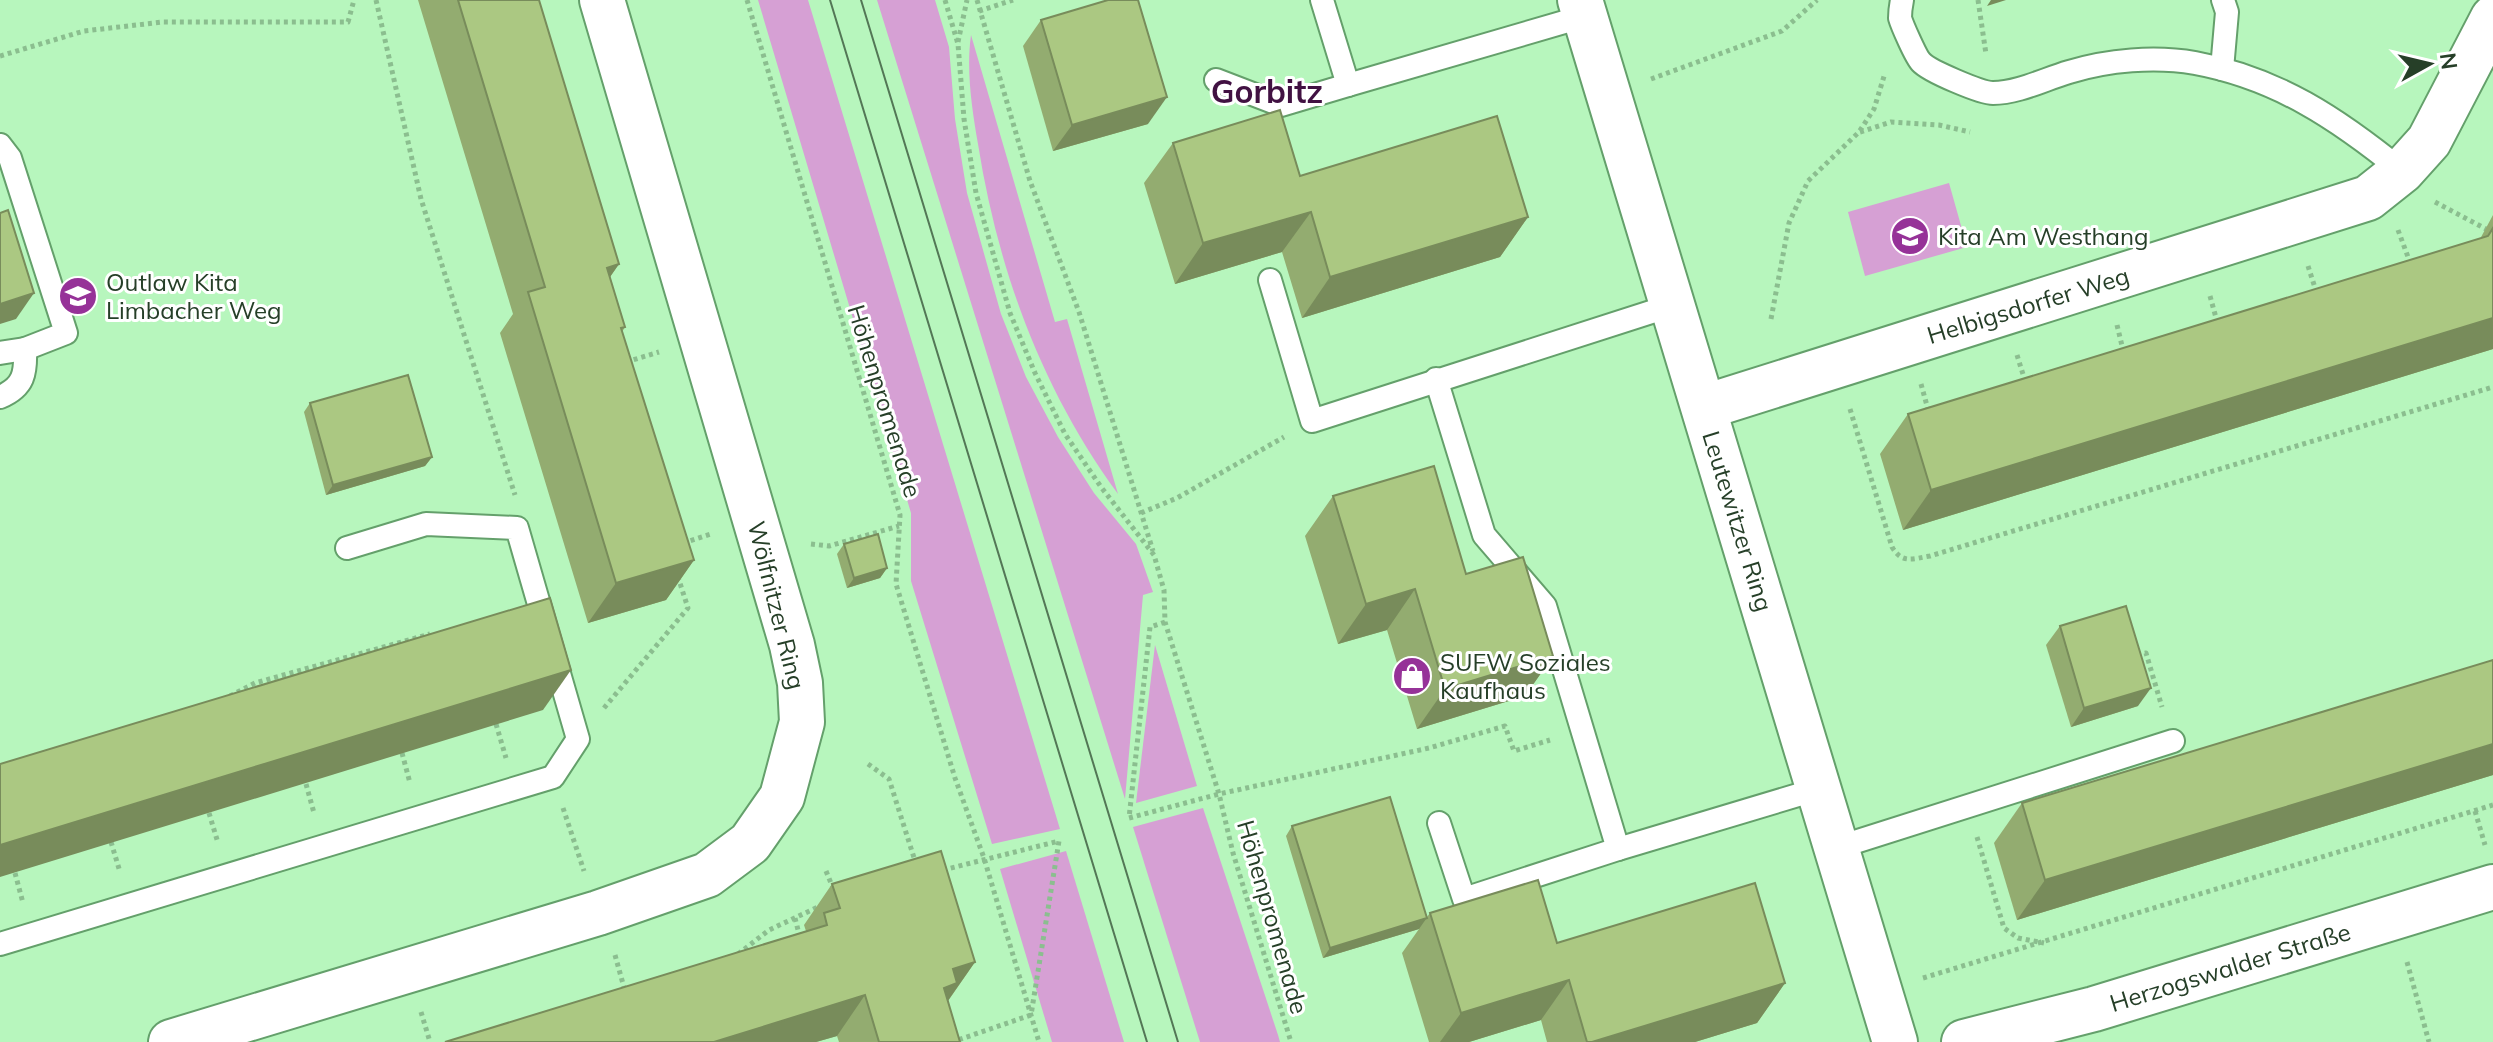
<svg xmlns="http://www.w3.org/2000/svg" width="2493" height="1042" viewBox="0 0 2493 1042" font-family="Mulish,sans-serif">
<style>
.green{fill:#d6a0d4}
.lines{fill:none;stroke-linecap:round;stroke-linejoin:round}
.service-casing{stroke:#64a06b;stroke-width:26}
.minor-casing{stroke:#64a06b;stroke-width:48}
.path{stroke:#8bbe8f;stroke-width:5;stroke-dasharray:4 4;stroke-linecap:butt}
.service{stroke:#fff;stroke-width:22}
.minor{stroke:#fff;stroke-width:44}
.tram{stroke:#537756;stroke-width:2}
.wall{fill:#93ac70}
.shaded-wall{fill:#788c5b}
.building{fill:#abc882;stroke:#788c5b;stroke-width:2}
.labels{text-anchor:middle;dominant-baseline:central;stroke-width:6;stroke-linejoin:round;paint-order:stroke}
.poi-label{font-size:24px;fill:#263f28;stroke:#fff;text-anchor:start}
.street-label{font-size:24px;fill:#263f28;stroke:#fff}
.district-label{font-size:32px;font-weight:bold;fill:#411142;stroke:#fff}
</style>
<rect width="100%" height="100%" fill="#b7f6bd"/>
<!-- green -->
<g class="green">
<polygon points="758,0 808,0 1060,829 992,844 911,581 911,513"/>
<polygon points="877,0 935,0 949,47 955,119 967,193 1001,314 1026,377 1058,437 1094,493 1136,544 1153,592 1143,595 1125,799"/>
<path d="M971,35L1055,322L1067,319L1118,494C1042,390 998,271 978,144C972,109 966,70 971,35Z"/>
<polygon points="1949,183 1967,247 1865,276 1848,212"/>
<polygon points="1155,645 1197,786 1136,803"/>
<polygon points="1203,808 1278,1035 1280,1042 1200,1042 1133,827"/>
<polygon points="1066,851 1124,1042 1052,1042 1000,869"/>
</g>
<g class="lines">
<!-- service casing -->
<g class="service-casing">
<g id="service">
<polyline points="1322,0 1348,85 1585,16"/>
<path d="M1902,0C1901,5 1900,13 1900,18C1902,25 1916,57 1921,62C1929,71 1981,93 1993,93C2018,93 2045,79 2069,72C2108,60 2155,56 2195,63C2277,78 2338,119 2402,171"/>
<polyline points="2222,69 2227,12 2223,0"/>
<polyline points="1216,80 1281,105 1348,85"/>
<polyline points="0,145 10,158 66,333 25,349 0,353"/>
<polyline points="1270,280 1312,421 1673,305"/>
<polyline points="1436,379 1484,535 1545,606 1618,849"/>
<path d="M0,397C24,387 26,373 25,349"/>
<polyline points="1439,823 1464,899 1618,849 1818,789"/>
<polyline points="1836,848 2173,741"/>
<polyline points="0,944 553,777 578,739 517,528 426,524 347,548"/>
</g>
</g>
<!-- minor casing -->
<g class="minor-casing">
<g id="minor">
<polyline points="1580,0 1895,1042"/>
<polyline points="1705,407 2368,198 2402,171 2429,141 2493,18"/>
<polyline points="171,1042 598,913 707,875 750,843 782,797 802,722 800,683 792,645 602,0"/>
<polyline points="1964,1042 2094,1009 2493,887"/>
</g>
</g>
<!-- path -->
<g class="path">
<polyline points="376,0 421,199 515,495"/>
<polyline points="747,0 900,515 896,584 955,778 984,858 1039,1042"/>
<polyline points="945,0 958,44 964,119 976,193 1010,313 1035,373 1065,434 1101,487 1154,555 1164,590 1165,622 1219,794 1233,853 1291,1042"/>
<polyline points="977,0 1030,181 1079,312 1153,551"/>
<polyline points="1978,0 1986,54"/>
<polyline points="979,11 1013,0"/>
<polyline points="958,42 967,0"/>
<polyline points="0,56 84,31 163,22 348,22 354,0"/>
<polyline points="1651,79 1782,31 1817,0"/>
<polyline points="1860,132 1891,122 1939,125 1970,132"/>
<polyline points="2435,202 2486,229"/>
<polyline points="2398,230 2411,265"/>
<polyline points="2308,266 2317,294"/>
<polyline points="2210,296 2218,325"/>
<polyline points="1771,319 1789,223 1808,181 1859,132 1874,109 1885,73"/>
<polyline points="2117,325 2124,354"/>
<polyline points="2017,355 2026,384"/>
<polyline points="626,362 659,352"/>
<polyline points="1921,384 1929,413"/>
<path d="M1850,409L1892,547C1902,564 1912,559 1930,556L2493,387"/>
<polyline points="1141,513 1177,498 1284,437"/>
<polyline points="683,543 711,534"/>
<polyline points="811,544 829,546 899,526"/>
<polyline points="1165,622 1150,627 1129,818 1219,794 1429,748 1505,726 1514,751 1550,740"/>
<polyline points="2137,655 2146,653 2162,707"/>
<polyline points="230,696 255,683 430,634"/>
<polyline points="604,708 688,608 677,574"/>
<polyline points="496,724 506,758"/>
<polyline points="402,753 410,783"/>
<polyline points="868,764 889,779 916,864"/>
<polyline points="306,784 314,813"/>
<polyline points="563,808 584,871"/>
<polyline points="2475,811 2485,845"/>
<polyline points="209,813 218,843"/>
<polyline points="1977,837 2004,928 2018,938 2044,943"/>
<polyline points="111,842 120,872"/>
<polyline points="943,870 1059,841 1031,1015 952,1042"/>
<polyline points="826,871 833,888"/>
<polyline points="15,873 23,903"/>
<polyline points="795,918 800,938"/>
<polyline points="738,954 769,930 818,907"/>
<polyline points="615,955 625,991"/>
<polyline points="2407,962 2429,1042"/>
<polyline points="1923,978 2493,805"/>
<polyline points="421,1012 430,1042"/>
</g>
<!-- service -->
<use href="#service" class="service"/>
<!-- minor -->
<use href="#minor" class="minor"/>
<!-- tram -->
<g class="tram">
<polyline points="830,0 1147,1042"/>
<polyline points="861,0 1178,1042"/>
</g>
</g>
<!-- wall -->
<g class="wall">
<polygon points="418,0 539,0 619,264 610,277 625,327 622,332 694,560 666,600 588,623 500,333 513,314"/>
<polygon points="1041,20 1148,124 1053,151 1023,46"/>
<polygon points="1173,143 1300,176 1528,217 1500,257 1302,318 1282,252 1175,284 1144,183"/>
<polygon points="2493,215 2493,349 1903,530 1880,454 1908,414 2480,239"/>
<polygon points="310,403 432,457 425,466 326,495 304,412"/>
<polygon points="1333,496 1466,574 1553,656 1525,696 1417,729 1387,630 1338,644 1305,536"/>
<polygon points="844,544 887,568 880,578 847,588 837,554"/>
<polygon points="2060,626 2138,706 2071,727 2046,645"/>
<polygon points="2493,660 2493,775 2017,920 1994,843 2022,803"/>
<polygon points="1292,826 1427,917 1430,913 1557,943 1785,983 1757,1023 1695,1042 1547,1042 1541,1020 1469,1042 1429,1042 1402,953 1419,929 1323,958 1286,836"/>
<polygon points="832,884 975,962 948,1001 960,1042 839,1042 837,1036 816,1042 445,1042 806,931 804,925"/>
</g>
<!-- shaded-wall -->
<g class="shaded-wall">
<polygon points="1991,0 2006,0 1987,6"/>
<polygon points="1167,97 1148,124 1053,151 1072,125"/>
<polygon points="1311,212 1282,252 1175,284 1203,243"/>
<polygon points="1528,217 1500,257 1302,318 1330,277"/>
<polygon points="619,264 591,304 607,268"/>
<polygon points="34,293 16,319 0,324 0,304"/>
<polygon points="2493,318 2493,349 1903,530 1931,490"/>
<polygon points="432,457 425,466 326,495 333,485"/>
<polygon points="694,560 666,600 588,623 616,583"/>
<polygon points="887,568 880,578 847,588 854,578"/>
<polygon points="1415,589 1387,630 1338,644 1366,604"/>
<polygon points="1553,656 1525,696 1417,729 1445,689"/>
<polygon points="571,670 543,710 0,877 0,845"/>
<polygon points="2151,688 2138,706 2071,727 2084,708"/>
<polygon points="2493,744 2493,775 2017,920 2045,880"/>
<polygon points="1426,919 1419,929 1323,958 1330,948"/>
<polygon points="975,962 947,1002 916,1028 953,969"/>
<polygon points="1569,980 1541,1020 1469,1042 1440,1042 1461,1013"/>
<polygon points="1785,983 1757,1023 1695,1042 1592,1042"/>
<polygon points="865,995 837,1036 816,1042 714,1042"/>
</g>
<!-- building -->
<g class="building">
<polygon points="458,0 539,0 619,264 607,268 625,327 621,328 694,560 616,583 528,292 545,287"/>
<polygon points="1108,0 1138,0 1167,97 1072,125 1041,20"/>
<polygon points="1280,110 1300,176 1497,116 1528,217 1330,277 1311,212 1203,243 1173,143"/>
<polygon points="8,210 34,293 0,304 0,213"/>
<polygon points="2493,228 2493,318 1931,490 1908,414 2488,236"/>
<polygon points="408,375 432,457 333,485 310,403"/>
<polygon points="1434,466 1466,574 1523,557 1553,656 1445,689 1415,589 1366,604 1333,496"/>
<polygon points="878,534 887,568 854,578 844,544"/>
<polygon points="550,598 571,670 0,845 0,764"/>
<polygon points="2126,606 2151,688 2084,708 2060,626"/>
<polygon points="2493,660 2493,744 2045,880 2022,803"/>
<polygon points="1390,797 1427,918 1330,948 1292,826"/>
<polygon points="941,851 975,962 953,969 957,983 944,988 960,1042 879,1042 865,995 714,1042 445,1042 827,925 824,913 840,908 832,884"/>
<polygon points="1538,880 1557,943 1755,883 1785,983 1592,1042 1587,1042 1569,980 1461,1013 1430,913"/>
</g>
<!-- icons -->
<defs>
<g id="school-disc" transform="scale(2)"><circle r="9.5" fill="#963298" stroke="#fff"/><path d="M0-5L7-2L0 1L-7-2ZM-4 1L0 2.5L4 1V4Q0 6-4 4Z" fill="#fff"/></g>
<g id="shop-disc" transform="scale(2)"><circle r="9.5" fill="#963298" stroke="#fff"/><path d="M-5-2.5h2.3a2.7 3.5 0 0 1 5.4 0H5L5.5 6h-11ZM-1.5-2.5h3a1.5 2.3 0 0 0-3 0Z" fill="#fff"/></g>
</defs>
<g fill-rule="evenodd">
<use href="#school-disc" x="1910" y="236"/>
<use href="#school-disc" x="78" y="296"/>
<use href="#shop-disc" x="1412" y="676"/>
</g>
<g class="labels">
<!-- poi labels -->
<g class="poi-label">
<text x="1938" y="236">Kita Am Westhang</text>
<text x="106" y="282">Outlaw Kita<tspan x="106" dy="28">Limbacher Weg</tspan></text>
<text x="1440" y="662">SUFW Soziales<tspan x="1440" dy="28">Kaufhaus</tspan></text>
</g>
<!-- street labels -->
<g class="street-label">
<text transform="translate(2028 305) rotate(-17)">Helbigsdorfer Weg</text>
<text transform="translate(885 401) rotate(73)">Höhenpromenade</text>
<text transform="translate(1738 521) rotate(73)">Leutewitzer Ring</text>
<text transform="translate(777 605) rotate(76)">Wölfnitzer Ring</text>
<text transform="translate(1273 917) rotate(74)">Höhenpromenade</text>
<text transform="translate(2230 967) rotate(-17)">Herzogswalder Straße</text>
</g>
<!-- district labels -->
<g class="district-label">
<text x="1267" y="91">Gorbitz</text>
</g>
</g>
<!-- north arrow -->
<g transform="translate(2429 64) rotate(82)" stroke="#ffffff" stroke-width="6" paint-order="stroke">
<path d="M0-6L14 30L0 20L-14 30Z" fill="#263f28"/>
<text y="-12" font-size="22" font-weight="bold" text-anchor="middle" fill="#263f28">N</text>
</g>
</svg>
